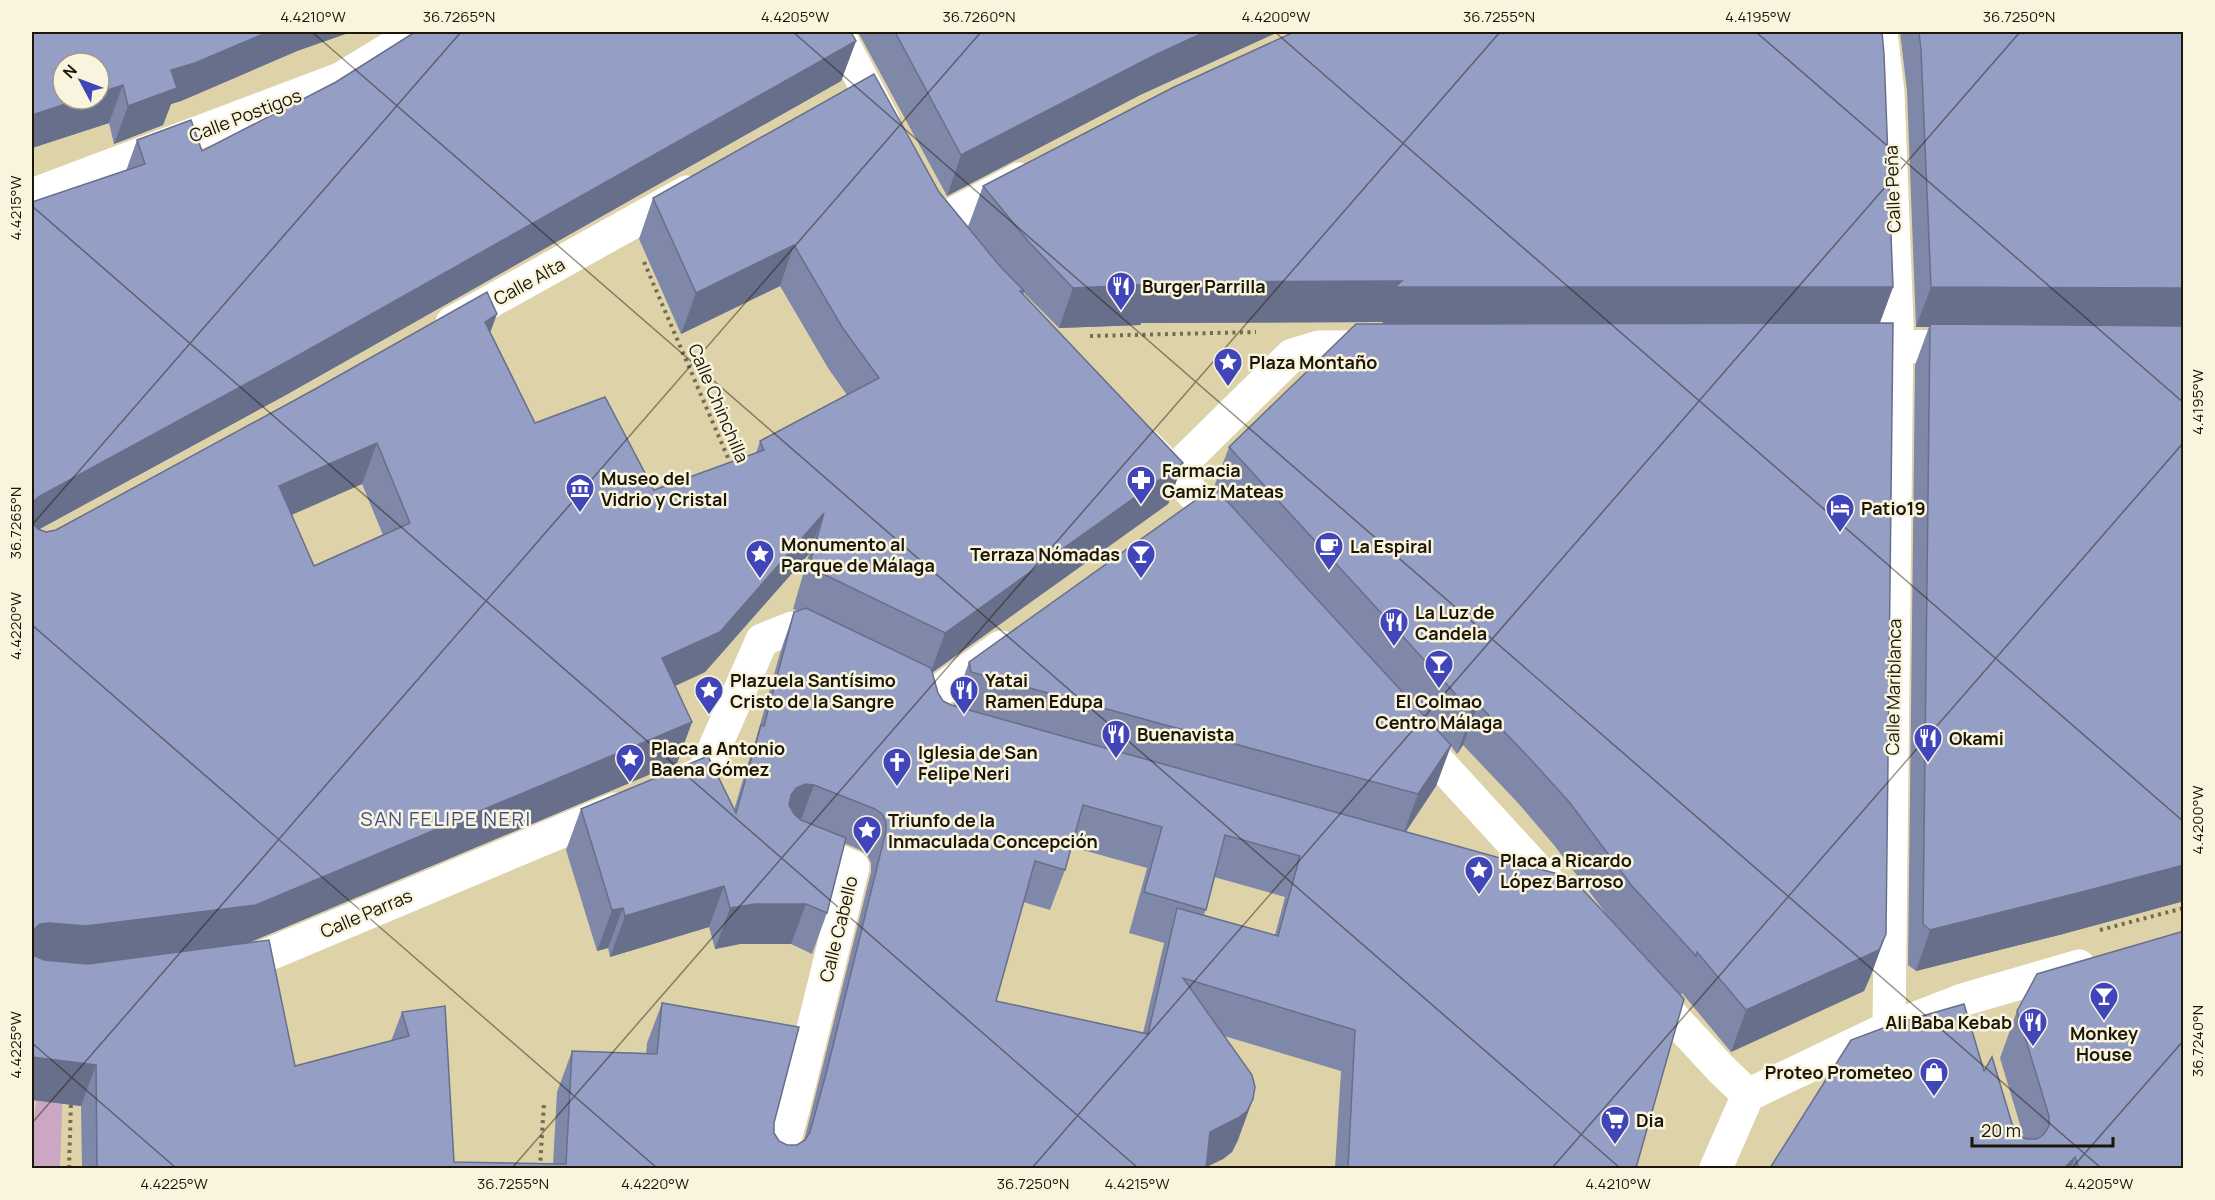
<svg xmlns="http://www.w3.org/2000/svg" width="2215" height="1200" viewBox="0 0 2215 1200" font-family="Manrope,sans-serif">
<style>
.green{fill:#cca7c3}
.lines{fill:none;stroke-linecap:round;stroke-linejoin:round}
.path{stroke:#746c51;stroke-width:4;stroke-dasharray:3 4.5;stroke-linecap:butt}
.minor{stroke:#fff;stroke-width:33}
.wall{fill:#8088a9;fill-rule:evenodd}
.shaded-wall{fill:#686f8a}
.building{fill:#959ec5;stroke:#686f8a;stroke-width:1.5;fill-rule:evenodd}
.ticks{fill:none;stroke:#1b1607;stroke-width:1.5;stroke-opacity:0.45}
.labels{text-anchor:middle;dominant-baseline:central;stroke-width:5;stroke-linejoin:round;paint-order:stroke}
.street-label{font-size:18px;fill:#1b1607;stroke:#f9f4de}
.poi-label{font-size:18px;font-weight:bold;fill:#1b1607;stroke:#f9f4de;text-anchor:start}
.neighbourhood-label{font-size:20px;letter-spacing:1.5px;fill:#454f8c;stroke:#f9f4de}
.neatline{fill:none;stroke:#1b1607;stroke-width:2}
.ticks-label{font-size:15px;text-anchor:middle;fill:#1b1607}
</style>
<rect width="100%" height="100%" fill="#ded3a8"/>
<!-- green -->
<polygon class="green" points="38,1085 63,1085 60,1168 32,1168 32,1137"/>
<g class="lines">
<!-- path -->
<g class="path">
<polyline points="644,262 731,465"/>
<polyline points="1090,336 1256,332"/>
<polyline points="2100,930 2184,908"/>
<polyline points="69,1168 71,1101"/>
<polyline points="540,1168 544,1102"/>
</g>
<!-- minor -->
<g class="minor">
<polyline points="837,32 883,120"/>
<polyline points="1881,32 1888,93 1897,324 1889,1029"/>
<polyline points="32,195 340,79 417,32"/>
<polyline points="939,221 1019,179"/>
<polyline points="452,323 687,192"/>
<polyline points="1849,346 1968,347"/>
<polyline points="1146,445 1229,531"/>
<polyline points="1173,472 1292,355 1319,347 1377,347"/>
<polyline points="898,680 932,696 1001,647"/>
<polyline points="1413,734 1564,899"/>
<polyline points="677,784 704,772 762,640 792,628 827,645"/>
<polyline points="230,966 246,964 615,809"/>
<polyline points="1646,988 1721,1069 1748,1095"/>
<polyline points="777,1168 794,1106 853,867 798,844"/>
<polyline points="1716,1168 1748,1095 1880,1032 1962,1000 2079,966"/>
</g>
</g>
<!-- wall -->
<g class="wall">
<polygon points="32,32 351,32 297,51 181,101 171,104 163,125 114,144 109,123 32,148"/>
<polygon points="858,32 1278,32 1140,95 947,196"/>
<polygon points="1900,32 2184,32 2184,901 2063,934 1916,971 1908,965 1915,365 1929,327 1916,327 1907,91"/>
<path d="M856,41L841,81L284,396L38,530L46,532L56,530L490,332L535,423L654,490L756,453L760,441L847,395L828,368L780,286L681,334L639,239L653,198L939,192L968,227L983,186L1893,287L1880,323L1886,934L1871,975L1864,991L1731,1052L1682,993L1636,1168H1335L1341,1071L1224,1036L1238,1140L1232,1152L1223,1159L1207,1167L1206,1168H82L81,1106L32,1100V202L126,171L137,140L202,151ZM1024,293L1059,328L1140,325L1141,323L1383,322L1382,324L1229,447L1214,487L969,662L954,704V706L943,701L938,693L932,673L1168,504L1183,463L1023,295ZM362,484L383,535L314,566L291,515ZM809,554L793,609L799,611L794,612L780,653L756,739L747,766L734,810L581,809L566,850L597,951L608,948L610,957L709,927L715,949L740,944H791L812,954L827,913L844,843L860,850L867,855L871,863V872L804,1141L797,1145H787L779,1141L774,1133V1123L662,1003L647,1043L646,1053L572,1051L557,1092L553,1164L454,1162L402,1012L391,1041L295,1066L248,943L677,763L692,722L675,686L705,672ZM1463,745L1518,803L1554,845L1610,919L1406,832L1436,786L1451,746L1457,754ZM1072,847L1147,868L1129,933L1164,943L1143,1033L996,1001L1023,902L1050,910L1065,870ZM1214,877L1285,897L1275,935L1204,915Z"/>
<polygon points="2017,1011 2184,1168 1770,1168 1984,1071 2013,1127 2018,1134 2024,1138 2000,1058"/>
</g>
<!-- shaded-wall -->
<g class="shaded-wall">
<polygon points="268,32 351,32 297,51 181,101 171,104 163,125 114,144 128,106 171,70"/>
<polygon points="1205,32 1278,32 1140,95 947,196 961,155 1155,55"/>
<polygon points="856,41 841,81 284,396 32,533 32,503 38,497"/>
<polygon points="123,85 109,123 32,148 32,115 81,99 99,99 99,93"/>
<polygon points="794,245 780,286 681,334 696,293"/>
<polygon points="1402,281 1893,287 1878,327 1380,328 1383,322 1141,323 1140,325 1059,328 1073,288 1154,282"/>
<polygon points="1931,287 2184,288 2184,329 1930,324 1929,327 1916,327"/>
<polygon points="497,314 482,355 485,322"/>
<polygon points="377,443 362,484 264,527 279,486"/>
<polygon points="1183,463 1168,504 930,674 945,633"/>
<polygon points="824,513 809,554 705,672 647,699 662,658"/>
<polygon points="1478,704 1463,745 1457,754 1472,712"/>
<polygon points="692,722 677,763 241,946 71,967 32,964 32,931 40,924"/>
<polygon points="1451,745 1436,786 1403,835 1418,794"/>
<polygon points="805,784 814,785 799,825 781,829 791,795 796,788"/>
<polygon points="2184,865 2184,901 2063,934 1916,971 1930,930"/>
<polygon points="724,886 709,927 610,957 625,916"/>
<polygon points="755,904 806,904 791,944 740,944 715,949 730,908"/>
<polygon points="623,908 608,948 597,951 612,910"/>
<polygon points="1886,934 1871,975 1864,991 1731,1052 1746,1010"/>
<polygon points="32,1057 96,1065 81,1106 32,1100"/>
<polygon points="1253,1099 1238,1140 1232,1152 1223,1159 1203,1168 1210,1132"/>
<polygon points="2075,1157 2071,1168 2064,1168"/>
</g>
<!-- building -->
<g class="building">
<polygon points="32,32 268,32 195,63 171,70 177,88 128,106 123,85 99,93 99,63 63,63 63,99 81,99 32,115"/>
<polygon points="415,32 851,32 856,41 299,355 38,497 32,503 32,202 145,164 137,140 191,120 202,151 336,82"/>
<polygon points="895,32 1205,32 1155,55 961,155"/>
<polygon points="1294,32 1882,32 1884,54 1893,287 1395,287 1402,281 1154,282 1155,284 1073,288 1028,241 983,186 1172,88"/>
<polygon points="1919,32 2184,32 2184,288 1931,287 1921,50"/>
<path d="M874,74L939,192L999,265L1024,291H1020L1183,463L945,633L815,570L808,569L824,513L720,632L662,658L692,722L256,905L86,926L49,923L40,924L32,931V523L38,529L46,532L56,530L317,388L487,292L497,314L485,322L535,423L605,397L654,490L764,450L760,441L879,378L842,327L794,245L696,293L653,198ZM377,443L410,523L314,566L279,486Z"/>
<polygon points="1893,323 1886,934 1879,950 1746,1010 1697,952 1696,956 1632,886 1570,803 1533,762 1478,704 1472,712 1229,447 1356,324"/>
<polygon points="1930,324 2184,326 2184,865 2078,893 1930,930 1923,924"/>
<polygon points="1214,487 1451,745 1418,794 971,672 969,662"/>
<path d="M806,608L931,668L938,693L943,701L951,705L1572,878L1684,999L1636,1168H1348L1355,1030L1183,978L1252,1075L1255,1087L1253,1099L1247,1111L1238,1118L1210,1132L1206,1168H97L96,1065L32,1057V951L35,956L44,960L88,964L269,940L295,1066L409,1036L402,1012L445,1006L454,1162L566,1164L572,1051L657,1054L662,1003L799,1027L774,1123V1133L779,1141L787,1145H797L805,1140L810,1132L827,1070L886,831V822L882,814L875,809L814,785L805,784L796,788L791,795L789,805L794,814L801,820L846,838L827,913L806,904H755L730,908L724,886L625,916L623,908L612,910L581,809L708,756L736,813L761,725L764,726L794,612ZM1083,805L1162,827L1144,892L1206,910L1225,835L1300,856L1278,936L1177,908L1148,1034L996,1001L1035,861L1065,870Z"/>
<polygon points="2184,931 2184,1168 2079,1168 2075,1157 2064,1168 1770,1168 1851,1040 1894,1024 1964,1004 1984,1071 1992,1057 2013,1127 2018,1134 2026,1139 2037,1139 2044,1134 2049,1126 2049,1116 2017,1011 2037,974"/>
</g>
<!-- ticks -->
<path class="ticks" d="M312,32L1620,1168M793,32L2101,1168M1275,32L2184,822M1756,32L2184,403M32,206L1138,1168M32,525L461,32M32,625L657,1168M32,1043L176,1168M32,1123L981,32M512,1168L1500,32M1032,1168L2020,32M1552,1168L2184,442M2072,1168L2184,1040"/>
<!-- icons -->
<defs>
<g id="restaurant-pin" transform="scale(1.5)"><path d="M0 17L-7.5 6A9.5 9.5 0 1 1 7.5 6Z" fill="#4046ba" stroke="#f9f4de"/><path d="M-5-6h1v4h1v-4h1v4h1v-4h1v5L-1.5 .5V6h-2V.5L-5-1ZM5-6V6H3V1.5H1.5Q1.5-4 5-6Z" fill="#fff"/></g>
<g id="sight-pin" transform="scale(1.5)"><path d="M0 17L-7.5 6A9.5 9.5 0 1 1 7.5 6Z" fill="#4046ba" stroke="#f9f4de"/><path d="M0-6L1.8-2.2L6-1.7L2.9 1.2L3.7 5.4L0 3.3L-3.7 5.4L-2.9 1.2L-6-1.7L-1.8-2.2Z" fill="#fff"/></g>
<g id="pharmacy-pin" transform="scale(1.5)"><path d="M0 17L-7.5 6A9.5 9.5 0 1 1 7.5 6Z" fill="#4046ba" stroke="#f9f4de"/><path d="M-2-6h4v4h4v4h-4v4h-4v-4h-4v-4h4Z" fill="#fff"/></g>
<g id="museum-pin" transform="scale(1.5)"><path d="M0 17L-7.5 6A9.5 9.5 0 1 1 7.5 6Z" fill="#4046ba" stroke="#f9f4de"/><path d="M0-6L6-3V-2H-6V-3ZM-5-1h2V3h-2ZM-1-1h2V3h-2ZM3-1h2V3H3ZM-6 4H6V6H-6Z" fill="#fff"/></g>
<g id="hotel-pin" transform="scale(1.5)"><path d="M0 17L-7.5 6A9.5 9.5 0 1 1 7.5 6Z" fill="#4046ba" stroke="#f9f4de"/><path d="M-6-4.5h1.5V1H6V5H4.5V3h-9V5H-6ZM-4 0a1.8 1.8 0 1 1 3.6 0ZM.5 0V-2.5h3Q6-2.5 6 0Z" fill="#fff"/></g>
<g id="cafe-pin" transform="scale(1.5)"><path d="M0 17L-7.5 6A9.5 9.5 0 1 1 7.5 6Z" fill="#4046ba" stroke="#f9f4de"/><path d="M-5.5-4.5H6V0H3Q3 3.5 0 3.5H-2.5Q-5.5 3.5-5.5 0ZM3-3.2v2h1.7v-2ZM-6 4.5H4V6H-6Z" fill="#fff"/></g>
<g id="bar-pin" transform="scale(1.5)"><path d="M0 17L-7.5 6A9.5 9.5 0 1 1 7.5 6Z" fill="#4046ba" stroke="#f9f4de"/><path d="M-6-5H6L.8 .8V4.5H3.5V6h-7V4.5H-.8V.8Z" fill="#fff"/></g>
<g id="church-pin" transform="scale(1.5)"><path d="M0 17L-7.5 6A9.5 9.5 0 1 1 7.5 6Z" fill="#4046ba" stroke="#f9f4de"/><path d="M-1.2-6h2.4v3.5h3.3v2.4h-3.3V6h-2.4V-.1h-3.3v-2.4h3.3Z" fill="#fff"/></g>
<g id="shop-pin" transform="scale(1.5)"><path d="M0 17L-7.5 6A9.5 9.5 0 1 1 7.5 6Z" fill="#4046ba" stroke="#f9f4de"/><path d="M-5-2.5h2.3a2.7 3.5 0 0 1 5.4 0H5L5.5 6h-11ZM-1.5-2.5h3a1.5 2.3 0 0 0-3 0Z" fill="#fff"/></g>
<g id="supermarket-pin" transform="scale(1.5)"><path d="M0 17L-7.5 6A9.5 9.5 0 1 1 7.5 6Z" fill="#4046ba" stroke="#f9f4de"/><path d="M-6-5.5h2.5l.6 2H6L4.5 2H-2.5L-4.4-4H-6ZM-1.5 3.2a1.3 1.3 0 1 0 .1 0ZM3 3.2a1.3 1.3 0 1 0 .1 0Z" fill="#fff"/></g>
</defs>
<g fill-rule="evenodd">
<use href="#restaurant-pin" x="1121" y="286"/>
<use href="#sight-pin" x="1228" y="362"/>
<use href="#pharmacy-pin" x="1141" y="480"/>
<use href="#museum-pin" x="580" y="488"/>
<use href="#hotel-pin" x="1840" y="508"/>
<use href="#cafe-pin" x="1329" y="546"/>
<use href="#sight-pin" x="760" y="554"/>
<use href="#bar-pin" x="1141" y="554"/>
<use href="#restaurant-pin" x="1394" y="622"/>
<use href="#bar-pin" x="1439" y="664"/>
<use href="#sight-pin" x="709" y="690"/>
<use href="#restaurant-pin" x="964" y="690"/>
<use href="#restaurant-pin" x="1116" y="734"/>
<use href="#restaurant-pin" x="1928" y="738"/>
<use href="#sight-pin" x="630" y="758"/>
<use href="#church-pin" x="897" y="762"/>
<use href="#sight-pin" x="867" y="830"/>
<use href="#sight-pin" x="1479" y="870"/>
<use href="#bar-pin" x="2104" y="996"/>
<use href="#restaurant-pin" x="2033" y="1022"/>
<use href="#shop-pin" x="1934" y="1072"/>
<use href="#supermarket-pin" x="1615" y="1120"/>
</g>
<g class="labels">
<!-- street labels -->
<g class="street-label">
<text transform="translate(245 115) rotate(-21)">Calle Postigos</text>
<text transform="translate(1892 189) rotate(-92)">Calle Peña</text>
<text transform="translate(529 281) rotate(-29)">Calle Alta</text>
<text transform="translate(719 403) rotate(67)">Calle Chinchilla</text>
<text transform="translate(1893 687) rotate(-89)">Calle Mariblanca</text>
<text transform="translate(366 913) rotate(-23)">Calle Parras</text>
<text transform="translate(838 929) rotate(-76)">Calle Cabello</text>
</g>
<!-- poi labels -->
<g class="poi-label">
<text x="1142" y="286">Burger Parrilla</text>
<text x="1249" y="362">Plaza Montaño</text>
<text x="1162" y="470">Farmacia<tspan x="1162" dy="21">Gamiz Mateas</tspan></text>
<text x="601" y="478">Museo del<tspan x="601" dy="21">Vidrio y Cristal</tspan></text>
<text x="1861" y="508">Patio19</text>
<text x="781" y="544">Monumento al<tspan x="781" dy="21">Parque de Málaga</tspan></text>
<text x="1350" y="546">La Espiral</text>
<text x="1120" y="554" text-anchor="end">Terraza Nómadas</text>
<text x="1415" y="612">La Luz de<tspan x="1415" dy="21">Candela</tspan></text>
<text x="730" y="680">Plazuela Santísimo<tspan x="730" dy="21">Cristo de la Sangre</tspan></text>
<text x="985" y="680">Yatai<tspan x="985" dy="21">Ramen Edupa</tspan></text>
<text x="1439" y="701" text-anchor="middle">El Colmao<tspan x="1439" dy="21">Centro Málaga</tspan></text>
<text x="1137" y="734">Buenavista</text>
<text x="1949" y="738">Okami</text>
<text x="651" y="748">Placa a Antonio<tspan x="651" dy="21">Baena Gómez</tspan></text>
<text x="918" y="752">Iglesia de San<tspan x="918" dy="21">Felipe Neri</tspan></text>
<text x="888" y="820">Triunfo de la<tspan x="888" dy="21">Inmaculada Concepción</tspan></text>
<text x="1500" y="860">Placa a Ricardo<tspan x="1500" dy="21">López Barroso</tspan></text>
<text x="2012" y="1022" text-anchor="end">Ali Baba Kebab</text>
<text x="2104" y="1033" text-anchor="middle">Monkey<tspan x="2104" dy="21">House</tspan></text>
<text x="1913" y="1072" text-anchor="end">Proteo Prometeo</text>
<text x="1636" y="1120">Dia</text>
</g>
<!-- neighbourhood labels -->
<g class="neighbourhood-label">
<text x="446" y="818">SAN FELIPE NERI</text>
</g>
</g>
<!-- border -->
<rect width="2215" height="1200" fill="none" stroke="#f9f4de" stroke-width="66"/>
<!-- north arrow -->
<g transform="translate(81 81) rotate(311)"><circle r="28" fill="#f9f4de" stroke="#a09b88" stroke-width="1.5"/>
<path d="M0-4.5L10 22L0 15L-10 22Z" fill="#4046ba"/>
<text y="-9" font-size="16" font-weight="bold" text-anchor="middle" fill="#1b1607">N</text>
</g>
<!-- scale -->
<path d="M1972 1137v9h141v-9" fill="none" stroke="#1b1607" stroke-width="3"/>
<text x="1981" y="1137" font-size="18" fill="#1b1607" stroke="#f9f4de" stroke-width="4.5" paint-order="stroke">20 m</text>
<rect x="33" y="33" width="2149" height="1134" class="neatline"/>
<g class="ticks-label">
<text x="313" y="22">4.4210°W</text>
<text x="459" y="22">36.7265°N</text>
<text x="795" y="22">4.4205°W</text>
<text x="979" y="22">36.7260°N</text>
<text x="1276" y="22">4.4200°W</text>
<text x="1499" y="22">36.7255°N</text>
<text x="1758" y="22">4.4195°W</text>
<text x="2019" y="22">36.7250°N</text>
<text transform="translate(16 208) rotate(-90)" y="5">4.4215°W</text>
<text transform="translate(2198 402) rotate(-90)" y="5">4.4195°W</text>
<text transform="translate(16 523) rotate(-90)" y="5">36.7265°N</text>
<text transform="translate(16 626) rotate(-90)" y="5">4.4220°W</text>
<text transform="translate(2198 820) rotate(-90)" y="5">4.4200°W</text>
<text transform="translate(2198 1041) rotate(-90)" y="5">36.7240°N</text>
<text transform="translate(16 1045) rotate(-90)" y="5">4.4225°W</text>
<text x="174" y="1189">4.4225°W</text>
<text x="513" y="1189">36.7255°N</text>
<text x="655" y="1189">4.4220°W</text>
<text x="1033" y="1189">36.7250°N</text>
<text x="1137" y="1189">4.4215°W</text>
<text x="1618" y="1189">4.4210°W</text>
<text x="2099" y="1189">4.4205°W</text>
</g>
</svg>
